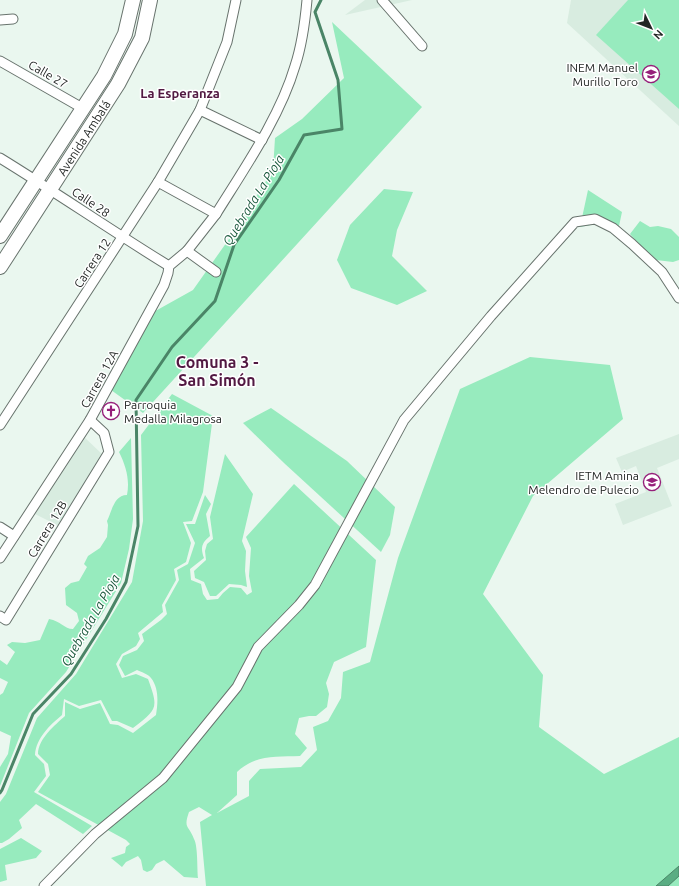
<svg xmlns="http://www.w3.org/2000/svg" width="679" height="886" viewBox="0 0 679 886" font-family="Ubuntu,sans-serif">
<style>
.built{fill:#d8ece0}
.green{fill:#97ebbe}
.water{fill:#5aad83;stroke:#4a8567}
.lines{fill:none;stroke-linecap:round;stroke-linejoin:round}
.stream{stroke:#4a8567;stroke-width:3}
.street-casing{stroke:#68736d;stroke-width:11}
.primary-casing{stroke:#68736d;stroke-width:16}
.street{stroke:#fff;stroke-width:9}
.primary{stroke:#fff;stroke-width:14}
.labels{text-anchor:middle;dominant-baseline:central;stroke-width:3;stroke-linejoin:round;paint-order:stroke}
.poi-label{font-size:12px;fill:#232725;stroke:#fff;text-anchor:end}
.street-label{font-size:12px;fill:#232725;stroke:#fff}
.neighbourhood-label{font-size:13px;font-weight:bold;fill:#521942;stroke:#fff}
.water-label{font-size:13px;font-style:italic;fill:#1a593c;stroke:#fff}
.district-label{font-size:16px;font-weight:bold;fill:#521942;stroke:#fff}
</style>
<rect width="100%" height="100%" fill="#eaf7ef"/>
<!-- built -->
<g class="built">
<polygon points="365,0 412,0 345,15"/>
<polygon points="571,0 679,0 679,126 567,23"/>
<polygon points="679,434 679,459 657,468 672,506 623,525 615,504 646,492 636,466 622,472 616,458"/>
<polygon points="84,437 102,454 99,462 61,527 35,514"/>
</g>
<!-- green -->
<g class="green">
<polygon points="628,0 679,0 679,109 596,35"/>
<polygon points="332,22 422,107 143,413 111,390 150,314 193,290 229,239 273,170 275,138 302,119 344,78"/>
<polygon points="384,189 413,192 397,230 392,256 427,291 397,305 351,288 337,260 350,225"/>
<polygon points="588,190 622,212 619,226 602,223 580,227"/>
<polygon points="640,221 650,227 658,226 671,229 679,237 679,260 673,262 656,260 642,252 636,241 630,234"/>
<path d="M530,357L610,365L623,419L533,496L483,594L543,675L539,727L604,774L679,737V886H206L200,822L212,815L199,807L189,812C183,829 189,825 194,839C198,846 197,868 198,878L184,877L164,860L156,864L152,870L147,872L143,870L141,860L138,856L126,862L122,867L111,858L125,853L126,847L130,844L126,840L38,792L50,775L48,764L38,754C38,739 55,725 65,716V702L80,709L100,703L110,724L118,725L133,733L156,715C158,703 159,688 151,678C148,674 141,672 137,670L125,676L119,665L123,656L137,650L144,641L142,634L161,620L167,614L165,605L179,580L177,570L188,564L195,543L186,524H195L205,495L211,504L206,514L210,536C202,543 200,547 204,558L190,569L191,580L201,584L203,594L207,600L218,599L223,593L230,587L241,588L247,595L252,592L249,576L251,548L246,537L294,484L376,560L366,647L334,662L326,683L329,694L327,707L316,716H309L299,718L295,734L307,748L300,756C276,757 256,754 237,772V795L217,813L249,796V781L260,769L301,767L317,750L313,727L328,721L341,698L343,672L370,662L398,558L460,389Z"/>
<path d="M172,394L213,416L203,492L192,521L183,522L191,543L186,562L174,569L176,580L162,605L163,612L138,633L140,639L136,646L122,654L116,664L122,678L136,674L148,679C159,709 157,709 133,728L117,721H112L101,700L79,706L64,699L62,715C50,725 36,738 35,755L44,764L46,776L34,792L92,826L83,834L36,804L19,820L22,828L9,839L2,843H0V802L6,794L37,718L76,674L132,582L143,521L141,435Z"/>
<polygon points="271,408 347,461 395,507 390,535 381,552 284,463 243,423"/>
<path d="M131,438L133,519L129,549L121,583L66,672L29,713L0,786V767L8,754L11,736L0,731V695L3,693L8,682L0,678V660L7,665L15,652L7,645L12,642L25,643L40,640L49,619C61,621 64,629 73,629L79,621L77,613L66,605L65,588L71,583L79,581L87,567L84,564L88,556L100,548L107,537L108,525L107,521C112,511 114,495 127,495C130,480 126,466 119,452Z"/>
<polygon points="225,454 253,494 242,541 246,551 245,571 247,587 241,585 229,584 216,596 210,596 204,582 195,578 194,571 206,560 205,551 207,544 213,539 210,517"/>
<polygon points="21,838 42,851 36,858 5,865 7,880 0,882 0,849"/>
</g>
<!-- water -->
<polygon class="water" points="679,866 679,876 668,886 656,886"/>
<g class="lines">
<!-- stream -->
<polyline class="stream" points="0,793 2,790 33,714 71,674 106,619 126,582 138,526 136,400 172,347 215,301 234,245 279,180 304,135 342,129 338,80 315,12 321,0"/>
<!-- street casing -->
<g class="street-casing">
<g id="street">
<polyline points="382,0 422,46"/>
<polyline points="0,20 13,19"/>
<polyline points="0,61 84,109"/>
<polyline points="200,110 262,140"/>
<path d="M0,158C57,193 112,231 169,266"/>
<path d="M158,182L216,214C244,169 280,117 295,66C302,45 305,22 307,0"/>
<polyline points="187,251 216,272"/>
<polyline points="0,425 158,182 200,110 227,42 236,0"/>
<polyline points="0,527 14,536"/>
<polyline points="0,558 90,420 164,285 168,273 169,266 187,251 216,214"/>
<polyline points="0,616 6,620 109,452 104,433 90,420"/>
<polyline points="44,886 95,834 163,778 237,687 258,647 299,605 315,585 404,420 491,316 575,222 595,219 613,228 632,244 662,272 679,298"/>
</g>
</g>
<!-- primary casing -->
<g class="primary-casing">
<g id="primary">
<polyline points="0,236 104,76 125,34 133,0"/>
<path id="s1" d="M0,267L118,84L142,38L150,0"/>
</g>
</g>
<!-- street -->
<use href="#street" class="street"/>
<!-- primary -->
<use href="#primary" class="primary"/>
</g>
<!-- icons -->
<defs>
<g id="school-ring" transform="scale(0.9)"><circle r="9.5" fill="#fff" stroke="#961f7a" stroke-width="1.5"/><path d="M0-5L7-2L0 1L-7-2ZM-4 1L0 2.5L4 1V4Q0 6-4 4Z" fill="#961f7a"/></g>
<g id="church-ring" transform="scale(0.9)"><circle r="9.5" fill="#fff" stroke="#961f7a" stroke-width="1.5"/><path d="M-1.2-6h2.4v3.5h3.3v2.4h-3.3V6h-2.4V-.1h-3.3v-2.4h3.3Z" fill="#961f7a"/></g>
</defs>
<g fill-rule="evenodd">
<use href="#school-ring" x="651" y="74"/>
<use href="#church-ring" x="111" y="411"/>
<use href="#school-ring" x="652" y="482"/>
</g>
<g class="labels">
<!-- poi labels -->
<g class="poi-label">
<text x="638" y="67">INEM Manuel<tspan x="638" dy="14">Murillo Toro</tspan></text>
<text x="124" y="404" text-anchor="start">Parroquia<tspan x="124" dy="14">Medalla Milagrosa</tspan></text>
<text x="639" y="475">IETM Amina<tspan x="639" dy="14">Melendro de Pulecio</tspan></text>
</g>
<!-- street labels -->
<g class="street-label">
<text transform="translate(48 74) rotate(30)">Calle 27</text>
<text stroke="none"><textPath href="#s1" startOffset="154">Avenida Ambalá</textPath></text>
<text transform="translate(91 202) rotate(34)">Calle 28</text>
<text transform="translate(92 263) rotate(-57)">Carrera 12</text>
<text transform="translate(99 379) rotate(-61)">Carrera 12A</text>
<text transform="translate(47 529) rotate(-59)">Carrera 12B</text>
</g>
<!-- neighbourhood labels -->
<g class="neighbourhood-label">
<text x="180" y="93">La Esperanza</text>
</g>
<!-- water labels -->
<g class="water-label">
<text transform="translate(253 200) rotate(-58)">Quebrada La Pioja</text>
<text transform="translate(90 620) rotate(-60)">Quebrada La Pioja</text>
</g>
<!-- district labels -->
<g class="district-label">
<text x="217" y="362">Comuna 3 -<tspan x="217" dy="18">San Simón</tspan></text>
</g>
</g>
<!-- north arrow -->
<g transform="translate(651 28) rotate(133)" stroke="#ffffff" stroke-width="3" paint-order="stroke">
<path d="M0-3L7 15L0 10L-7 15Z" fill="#232725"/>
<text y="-6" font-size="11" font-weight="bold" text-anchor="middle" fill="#232725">N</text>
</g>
</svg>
